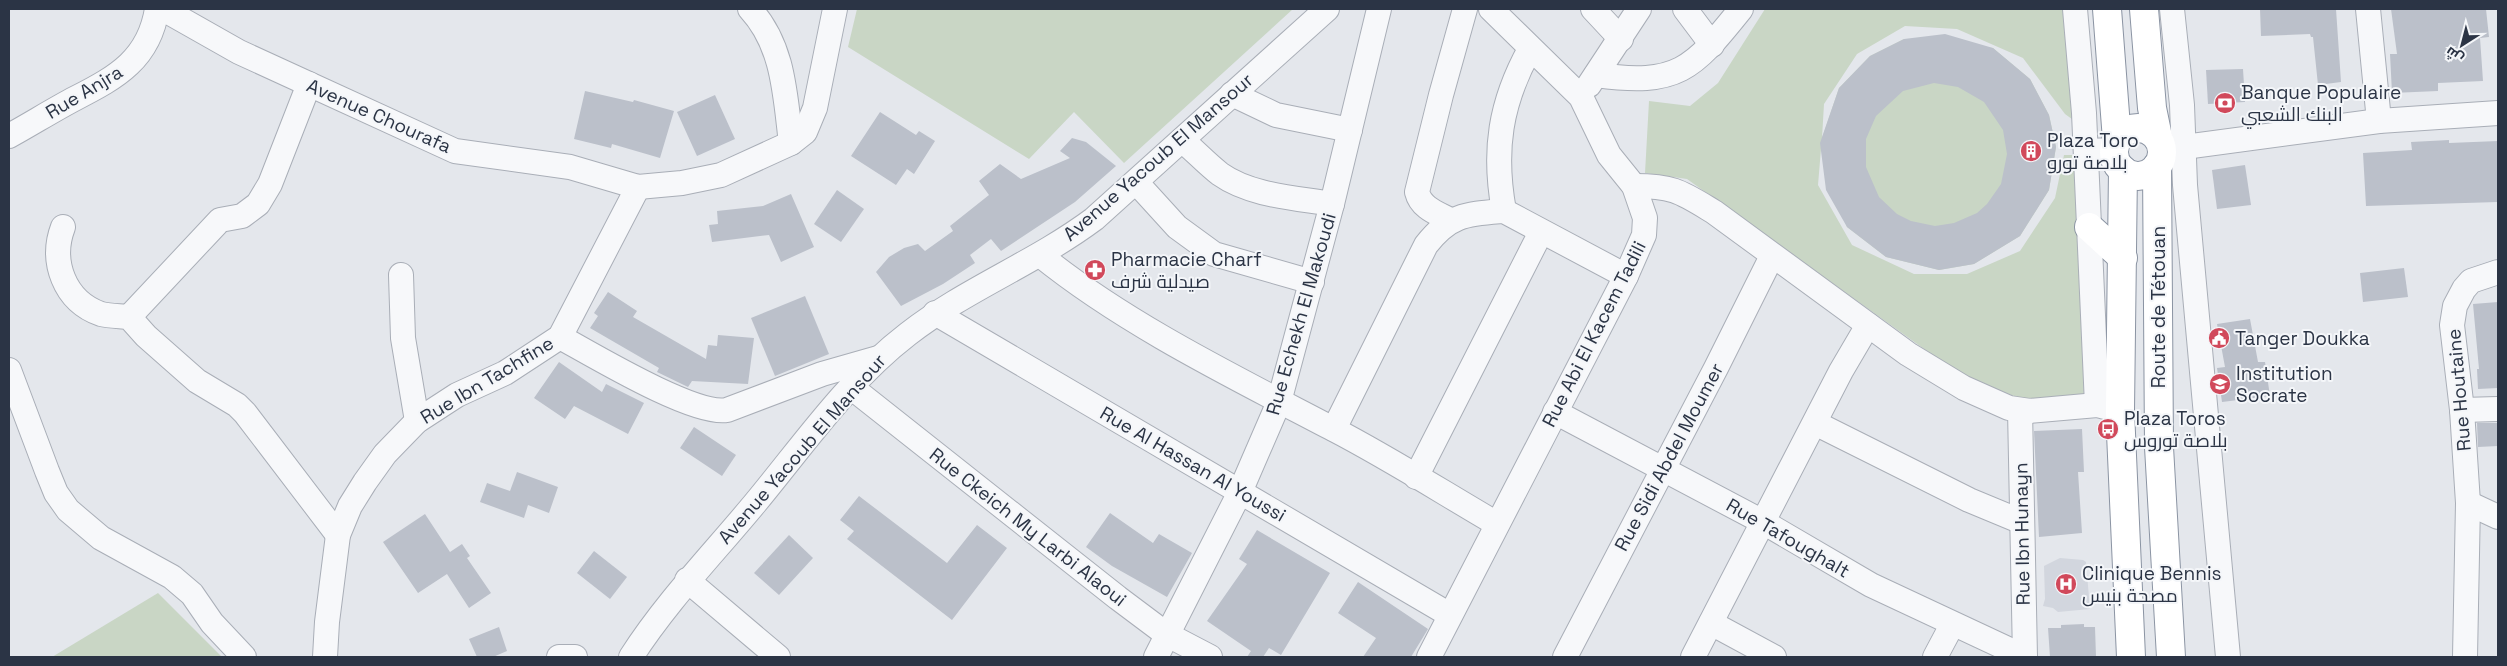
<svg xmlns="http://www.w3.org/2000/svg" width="2507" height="666" viewBox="0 0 2507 666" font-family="'Space Grotesk',Cairo,sans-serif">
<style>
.built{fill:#d2d6de}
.green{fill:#c9d6c5}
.building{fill:#bbc0ca;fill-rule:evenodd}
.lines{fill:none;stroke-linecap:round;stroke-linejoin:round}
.minor-casing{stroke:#a9aeb7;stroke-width:26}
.highway-casing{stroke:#8b94a3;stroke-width:30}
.minor{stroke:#f7f8fa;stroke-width:24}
.highway{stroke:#fff;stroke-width:28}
.labels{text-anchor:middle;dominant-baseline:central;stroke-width:4;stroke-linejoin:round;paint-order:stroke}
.street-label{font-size:19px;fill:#2b3445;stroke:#f4f6f9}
.poi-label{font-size:19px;fill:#2b3445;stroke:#f4f6f9;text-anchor:start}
</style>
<rect width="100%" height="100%" fill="#e4e7ec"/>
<!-- built -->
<polygon class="built" points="2060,558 2083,560 2086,562 2090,609 2058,612 2053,608 2043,606 2045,599 2044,566"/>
<!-- green -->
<g class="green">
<polygon points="857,9 1293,9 1124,163 1074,112 1029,159 848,47"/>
<polygon points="1765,9 2063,9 2076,122 2065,114 2023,58 1957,29 1905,26 1857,54 1824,104 1822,138 1839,88 1870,56 1904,39 1993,48 2030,79 2049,115 2056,147 2049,190 2020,236 1974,264 1939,270 1886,257 1847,227 1821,149 1818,185 1852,245 1914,274 1967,274 2020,251 2055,198 2064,155 2077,155 2084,398 2025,399 1973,384 1687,179 1645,173 1649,101 1690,106 1718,83"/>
<polygon points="158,593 222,657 52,657"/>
</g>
<!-- building -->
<g class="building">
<polygon points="2260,9 2336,9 2341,82 2318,85 2313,37 2311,37 2310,34 2261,36"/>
<polygon points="2391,9 2486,9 2489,37 2480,38 2483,81 2438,83 2438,91 2392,93 2390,54 2397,54"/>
<path d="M1945,34L1993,48L2030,79L2049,115L2056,147L2049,190L2020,236L1974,264L1939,270L1886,257L1847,227L1826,190L1820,143L1839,88L1870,56L1904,39ZM1934,83L1958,87L1984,102L2003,130L2007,154L2001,184L1987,204L1977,213L1954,223L1935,226L1911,221L1897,214L1879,197L1866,167V139L1876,116L1903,91Z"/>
<polygon points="2243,69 2245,102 2208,104 2206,70"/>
<polygon points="585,91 633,102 634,100 674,111 660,158 612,144 611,148 574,139"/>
<polygon points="715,95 735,139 697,156 677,112"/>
<polygon points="880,112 916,135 919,131 935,141 914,174 907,169 896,185 851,156"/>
<polygon points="1072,138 1086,142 1116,166 1075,202 1001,251 991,239 970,255 975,263 943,284 901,306 876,272 889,257 904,248 918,244 925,251 953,231 950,226 989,195 979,181 1000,164 1021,179 1070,158 1060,151"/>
<polygon points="2449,140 2449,143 2498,141 2498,202 2366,206 2363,153 2412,150 2411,142"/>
<polygon points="2245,165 2251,205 2217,209 2212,170"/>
<polygon points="837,190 864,209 841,242 814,224"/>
<polygon points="791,194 814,247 781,262 769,235 712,242 709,225 718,224 717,211 763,206"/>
<polygon points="2404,268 2408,297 2363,302 2360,273"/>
<polygon points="608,292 637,311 633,317 706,359 708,345 717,346 718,335 754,338 748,384 692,381 688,387 657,372 659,368 590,328 598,316 594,313"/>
<polygon points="805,296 829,354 775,376 751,318"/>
<polygon points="2498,302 2498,388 2478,389 2477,369 2479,369 2473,304"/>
<polygon points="2250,319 2258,362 2265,362 2270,396 2222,402 2217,368 2225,367 2217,324"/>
<polygon points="559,362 602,392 606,384 644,403 628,434 574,406 565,419 534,398"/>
<polygon points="2477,423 2498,423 2498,446 2478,447"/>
<polygon points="694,427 736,455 722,476 680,448"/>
<polygon points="2082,429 2084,472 2078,472 2082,533 2039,537 2034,431"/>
<polygon points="517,472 558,487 549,513 528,505 524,518 480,502 487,483 510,491"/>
<polygon points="859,496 947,563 977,525 1007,548 952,620 847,539 854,531 840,520"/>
<polygon points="1110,513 1153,543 1159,534 1192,553 1167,597 1112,566 1086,547"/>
<polygon points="425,514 450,552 462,544 470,556 467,558 491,593 469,608 447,574 418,593 383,542"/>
<polygon points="1257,530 1330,573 1281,655 1269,648 1263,657 1247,657 1251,651 1207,621 1247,564 1239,559"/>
<polygon points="789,535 813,558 779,595 754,573"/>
<polygon points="594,551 627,577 610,599 577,573"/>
<polygon points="1358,582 1428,629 1411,657 1363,657 1376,638 1338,613"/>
<polygon points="2084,624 2084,627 2095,627 2096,657 2050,657 2048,628 2061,628 2061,625"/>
<polygon points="499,627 507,651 493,657 477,657 469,639"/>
</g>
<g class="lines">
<!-- minor casing -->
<g class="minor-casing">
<g id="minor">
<polyline points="163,9 239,52 455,151 570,167 638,187 682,183 721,175 791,143 805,132 815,108 835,9"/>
<path d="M750,9C784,46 785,95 791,143"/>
<polyline points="1593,9 1621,39"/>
<polyline points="1685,9 1712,45"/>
<polyline points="2075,9 2084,113 2097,405"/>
<polyline points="2172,9 2182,105 2185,185 2228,657"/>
<polyline points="2368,9 2379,121"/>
<path d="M1596,75C1678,86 1692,70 1741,9"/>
<polyline points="1589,85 1639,9"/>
<polyline points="1232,94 1276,115 1350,130"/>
<path d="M9,136C31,124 53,110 76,98C117,77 149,59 157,9"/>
<path d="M1182,140C1195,151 1207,164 1220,174C1251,196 1297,198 1332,204"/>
<polyline points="2162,150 2379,121 2498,113"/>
<polyline points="2086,151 2115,150"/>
<polyline points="1136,182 1177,227 1214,254 1312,282"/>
<path d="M1634,186C1674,186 1681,192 1714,212L1908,354L1964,388L2009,408L2030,411L2097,405L2120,411"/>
<path d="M1504,211C1493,151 1500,103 1530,49"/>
<path d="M1450,220C1437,213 1421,208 1417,192L1441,95L1465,9"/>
<path d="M63,227C50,261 64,301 101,314C109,316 120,316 129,317L146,336L197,381L237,405L245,413L338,535"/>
<path d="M1040,255C1125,324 1236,378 1333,429C1389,458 1442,492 1497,524"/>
<polyline points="401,275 403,338 417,421"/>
<polyline points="935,313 1450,615"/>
<polyline points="129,317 220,220 242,216 258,204 270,184 309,84"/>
<path d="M560,337C593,355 694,416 727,410L822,374L878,358"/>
<polyline points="9,370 47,471 56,493 68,510 101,538 172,577 192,594 212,623 244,657"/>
<polyline points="851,387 1118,598 1166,634 1210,657"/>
<polyline points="2020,410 2025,657"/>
<polyline points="2462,410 2498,409"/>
<polyline points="1555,412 1763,522 1871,585 2025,657"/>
<polyline points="1815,423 1969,500 2022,522"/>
<path d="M1334,429L1426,245C1450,214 1467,214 1504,211L1626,276"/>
<polyline points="1416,477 1541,232"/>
<polyline points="2468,503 2498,517"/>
<polyline points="687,580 778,657"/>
<polyline points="1711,623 1774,657"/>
<polyline points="325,657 327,622 338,535 350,506 365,482 385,454 417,421 457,395 505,373 560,337 638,187"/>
<polyline points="559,657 575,657"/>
<path d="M631,657C667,601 713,554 756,502C804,444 848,380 908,334C966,289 1035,263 1094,219L1327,9"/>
<polyline points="1156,657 1240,492 1279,402 1332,204 1379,9"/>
<polyline points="1429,657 1626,276 1644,235 1645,218 1634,186 1609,155 1581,97 1491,9"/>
<polyline points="1565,657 1716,368 1772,256"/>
<polyline points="1693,657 1841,371 1868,325"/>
<polyline points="1935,657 1952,625"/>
<polyline points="2465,657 2468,503 2462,410 2452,325 2455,306 2464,289 2471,281 2498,272"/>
</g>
</g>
<!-- highway casing -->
<g class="highway-casing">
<g id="highway">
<polyline points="2107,9 2117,140"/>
<polyline points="2144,9 2152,108 2158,137"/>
<circle cx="2138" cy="152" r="24"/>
<polyline points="2157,166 2159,447 2171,657"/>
<polyline points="2123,170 2120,411 2131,657"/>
<polyline points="2089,227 2123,258"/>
</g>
</g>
<!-- minor -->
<use href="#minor" class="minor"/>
<!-- highway -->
<use href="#highway" class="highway"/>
</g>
<!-- icons -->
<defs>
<g id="bank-disc" transform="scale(1.125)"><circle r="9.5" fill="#d1495b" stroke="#f4f6f9"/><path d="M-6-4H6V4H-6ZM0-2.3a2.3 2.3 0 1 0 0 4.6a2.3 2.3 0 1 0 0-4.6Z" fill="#fff"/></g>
<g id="building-disc" transform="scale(1.125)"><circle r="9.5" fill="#d1495b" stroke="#f4f6f9"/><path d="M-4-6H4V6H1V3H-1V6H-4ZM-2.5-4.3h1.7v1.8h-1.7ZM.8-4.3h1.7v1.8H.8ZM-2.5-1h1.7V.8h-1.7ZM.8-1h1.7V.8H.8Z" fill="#fff"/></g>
<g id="pharmacy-disc" transform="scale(1.125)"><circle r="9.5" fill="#d1495b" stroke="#f4f6f9"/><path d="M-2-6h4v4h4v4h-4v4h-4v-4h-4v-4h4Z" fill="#fff"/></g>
<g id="civic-disc" transform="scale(1.125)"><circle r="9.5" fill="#d1495b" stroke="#f4f6f9"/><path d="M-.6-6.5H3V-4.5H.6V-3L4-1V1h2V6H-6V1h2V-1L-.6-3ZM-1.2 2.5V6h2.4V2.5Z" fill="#fff"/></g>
<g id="school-disc" transform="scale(1.125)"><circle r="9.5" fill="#d1495b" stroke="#f4f6f9"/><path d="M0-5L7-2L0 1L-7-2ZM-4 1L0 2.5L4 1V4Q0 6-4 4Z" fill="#fff"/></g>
<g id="bus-disc" transform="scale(1.125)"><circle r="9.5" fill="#d1495b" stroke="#f4f6f9"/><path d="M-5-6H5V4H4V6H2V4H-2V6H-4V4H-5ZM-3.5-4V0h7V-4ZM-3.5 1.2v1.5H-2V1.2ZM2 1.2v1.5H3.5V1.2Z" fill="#fff"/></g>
<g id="hospital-disc" transform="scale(1.125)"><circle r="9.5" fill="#d1495b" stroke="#f4f6f9"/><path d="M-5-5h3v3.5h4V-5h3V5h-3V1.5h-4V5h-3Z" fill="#fff"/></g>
</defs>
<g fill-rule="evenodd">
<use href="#bank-disc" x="2225" y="103"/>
<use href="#building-disc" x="2031" y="151"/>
<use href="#pharmacy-disc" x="1095" y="270"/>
<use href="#civic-disc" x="2219" y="338"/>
<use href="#school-disc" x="2220" y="384"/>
<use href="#bus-disc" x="2108" y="429"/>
<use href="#hospital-disc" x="2066" y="584"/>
</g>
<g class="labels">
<!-- street labels -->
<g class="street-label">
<text transform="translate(84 92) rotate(-31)">Rue Anjra</text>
<text transform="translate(379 116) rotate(24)">Avenue Chourafa</text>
<text transform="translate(1158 157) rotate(-41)">Avenue Yacoub El Mansour</text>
<text transform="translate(2158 307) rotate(-90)">Route de Tétouan</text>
<text transform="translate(1301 314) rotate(-74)">Rue Echekh El Makoudi</text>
<text transform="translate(1594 334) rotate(-63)">Rue Abi El Kacem Tadili</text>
<text transform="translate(487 380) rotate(-31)">Rue Ibn Tachfine</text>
<text transform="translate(2459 390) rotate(-95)">Rue Houtaine</text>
<text transform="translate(802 449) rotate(-49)">Avenue Yacoub El Mansour</text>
<text transform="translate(1669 457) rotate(-62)">Rue Sidi Abdel Moumer</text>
<text transform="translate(1193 464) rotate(30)">Rue Al Hassan Al Youssi</text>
<text transform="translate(1028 527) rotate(38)">Rue Ckeich My Larbi Alaoui</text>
<text transform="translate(2022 534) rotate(-91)">Rue Ibn Hunayn</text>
<text transform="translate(1788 538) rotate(30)">Rue Tafoughalt</text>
</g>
<!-- poi labels -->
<g class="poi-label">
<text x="2241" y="92">Banque Populaire<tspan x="2241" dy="22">البنك الشعبي</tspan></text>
<text x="2047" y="140">Plaza Toro<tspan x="2047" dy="22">بلاصة تورو</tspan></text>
<text x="1111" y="259">Pharmacie Charf<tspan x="1111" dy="22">صيدلية شرف</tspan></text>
<text x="2235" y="338">Tanger Doukka</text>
<text x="2236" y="373">Institution<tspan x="2236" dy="22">Socrate</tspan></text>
<text x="2124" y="418">Plaza Toros<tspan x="2124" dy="22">بلاصة توروس</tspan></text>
<text x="2082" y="573">Clinique Bennis<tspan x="2082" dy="22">مصحة بنيس</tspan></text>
</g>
</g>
<!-- border -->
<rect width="2507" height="666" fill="none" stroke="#2b3445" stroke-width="20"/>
<!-- north arrow -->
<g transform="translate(2462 45) rotate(216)" stroke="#f4f6f9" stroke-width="4" paint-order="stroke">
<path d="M0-4L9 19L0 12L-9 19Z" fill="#2b3445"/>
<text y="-8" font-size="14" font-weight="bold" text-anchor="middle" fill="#2b3445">ش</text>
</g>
</svg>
